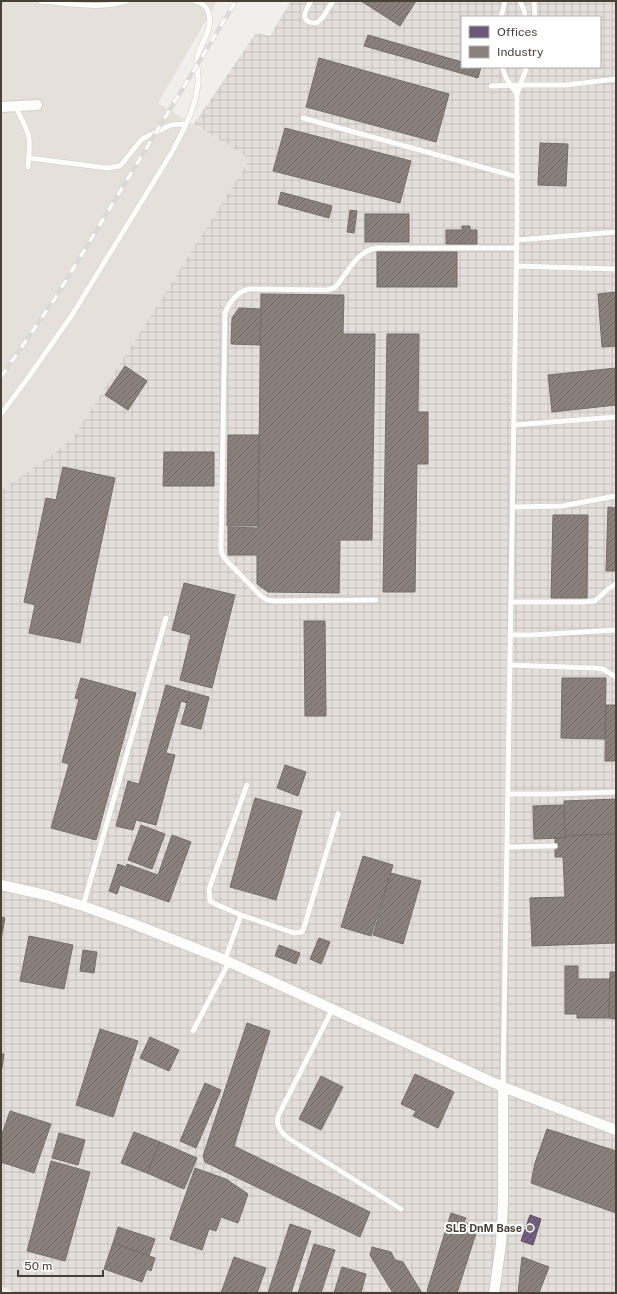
<svg xmlns="http://www.w3.org/2000/svg" width="617" height="1294" viewBox="0 0 617 1294" font-family="'Public Sans',sans-serif">
<style>
.residential{fill:#e5e0d9}
.industrial{fill:url(#industrial-grid);fill-rule:evenodd}
.offices{fill:url(#offices-hatch);stroke:#625166}
.industry{fill:url(#industry-hatch);stroke:#766d67}
.lines{fill:none;stroke-linecap:round;stroke-linejoin:round}
.lane-casing{stroke:#cfcdc9;stroke-width:6}
.street-casing{stroke:#cfcdc9;stroke-width:12}
.lane{stroke:#fdfdfc;stroke-width:5}
.street{stroke:#fdfdfc;stroke-width:10}
.rail-casing{stroke:#dadad9;stroke-width:4.5}
.rail{stroke:#fff;stroke-width:3;stroke-dasharray:9;stroke-linecap:butt}
.poi-dot{fill:#837d76;stroke:#fff;stroke-width:1.5}
.labels{text-anchor:middle;dominant-baseline:central;stroke-width:4;stroke-linejoin:round;paint-order:stroke}
.poi-label{font-size:11px;font-weight:bold;fill:#483f37;stroke:#fff;text-anchor:end}
</style>
<defs>
<pattern id="industrial-grid" width="8" height="8" patternUnits="userSpaceOnUse"><rect width="8" height="8" fill="#e4dfdb"/><path d="M0 4h8M4 0v8" fill="none" stroke="#c5c0bd"/></pattern>
<pattern id="offices-hatch" width="6" height="6" patternUnits="userSpaceOnUse"><rect width="6" height="6" fill="#6d597a"/><path d="M-1 1l2-2M0 6l6-6M5 7l2-2" fill="none" stroke="#7f6f89"/></pattern>
<pattern id="industry-hatch" width="6" height="6" patternUnits="userSpaceOnUse"><rect width="6" height="6" fill="#8a817c"/><path d="M-1 1l2-2M0 6l6-6M5 7l2-2" fill="none" stroke="#736b66"/></pattern>
</defs>
<rect width="100%" height="100%" fill="#f1efec"/>
<!-- residential -->
<polygon class="residential" points="1,1 217,1 158,103 250,159 73,438 48,458 1,490"/>
<!-- industrial -->
<path class="industrial" d="M291,1H616V1293H16L1,1286V490L48,458L73,438L250,159L194,124L256,33L270,36ZM462,17H600V67H462Z"/>
<!-- offices -->
<polygon class="offices" points="530,1215 541,1219 533,1245 521,1241"/>
<!-- industry -->
<g class="industry">
<polygon points="361,1 416,1 400,26"/>
<polygon points="368,35 462,62 462,67 481,67 478,78 364,46"/>
<polygon points="319,58 449,94 436,142 306,107"/>
<polygon points="285,128 411,161 400,203 273,171"/>
<polygon points="540,143 568,144 566,186 538,185"/>
<polygon points="281,192 332,206 329,218 278,204"/>
<polygon points="350,210 357,211 354,233 347,232"/>
<rect x="365" y="214" width="44" height="28"/>
<polygon points="462,226 470,226 470,230 477,230 477,244 446,244 446,230 462,230"/>
<rect x="377" y="252" width="80" height="35"/>
<polygon points="616,292 616,346 602,347 598,294"/>
<polygon points="261,294 344,295 343,334 375,334 372,540 340,540 339,593 268,592 257,584 257,555 228,555 228,527 258,528"/>
<polygon points="239,308 261,309 260,345 231,344 232,318"/>
<polygon points="387,334 419,334 418,412 428,412 428,464 417,464 415,592 383,592"/>
<polygon points="125,366 147,381 128,410 105,395"/>
<polygon points="616,368 616,405 552,412 548,375"/>
<polygon points="228,435 259,435 258,526 227,526"/>
<polygon points="164,452 214,452 214,486 163,486"/>
<polygon points="63,467 115,478 80,643 29,633 35,605 24,602 46,498 56,500"/>
<polygon points="608,507 616,508 616,571 606,571"/>
<polygon points="553,515 588,515 587,598 551,598"/>
<polygon points="184,583 235,595 212,688 180,680 191,635 172,630"/>
<polygon points="304,621 325,621 326,716 305,716"/>
<polygon points="81,678 136,693 96,840 51,828 69,764 62,762 79,699 75,698"/>
<polygon points="562,678 606,678 605,739 561,738"/>
<polygon points="166,685 190,692 187,703 181,701 166,753 175,755 156,825 136,820 133,830 116,826 128,781 139,784"/>
<polygon points="190,692 209,697 201,729 181,724"/>
<polygon points="606,705 616,705 616,761 605,761"/>
<polygon points="285,765 306,772 298,796 277,788"/>
<polygon points="255,798 302,811 276,900 230,887"/>
<polygon points="616,799 616,834 565,836 564,801"/>
<polygon points="564,805 565,838 534,839 533,806"/>
<polygon points="141,825 165,834 152,869 128,860"/>
<polygon points="616,834 616,943 532,946 530,898 565,897 563,857 555,857 555,838 565,838 565,836"/>
<polygon points="172,835 191,842 169,902 120,885 117,894 109,891 118,864 126,867 127,864 158,875"/>
<polygon points="363,856 393,865 371,936 341,927"/>
<polygon points="391,873 421,881 403,944 373,935"/>
<polygon points="1,917 5,918 1,939"/>
<polygon points="29,936 73,945 64,989 20,981"/>
<polygon points="319,938 330,942 321,964 310,959"/>
<polygon points="279,945 300,953 296,964 275,956"/>
<polygon points="83,950 97,952 94,973 80,971"/>
<polygon points="565,966 578,966 578,979 610,979 609,1018 577,1018 577,1014 565,1014"/>
<polygon points="610,972 616,972 616,1019 609,1018"/>
<polygon points="247,1023 270,1031 234,1146 370,1212 360,1237 205,1162 203,1156"/>
<polygon points="100,1029 138,1041 113,1117 76,1105"/>
<polygon points="150,1037 179,1050 169,1071 140,1058"/>
<polygon points="1,1054 4,1054 2,1068 1,1068"/>
<polygon points="415,1074 454,1092 438,1128 413,1116 416,1111 401,1104"/>
<polygon points="321,1076 343,1087 321,1130 299,1119"/>
<polygon points="205,1083 221,1090 196,1148 180,1141"/>
<polygon points="10,1111 51,1124 34,1173 1,1162 1,1137"/>
<polygon points="547,1129 616,1151 616,1213 531,1183 535,1163"/>
<polygon points="134,1132 160,1142 147,1173 121,1163"/>
<polygon points="59,1133 85,1140 78,1165 52,1158"/>
<polygon points="160,1142 197,1158 184,1189 147,1173"/>
<polygon points="51,1161 90,1172 65,1261 27,1251"/>
<polygon points="195,1168 226,1179 248,1194 238,1223 221,1217 216,1231 209,1229 202,1250 170,1239"/>
<polygon points="451,1213 466,1218 464,1222 478,1227 457,1293 435,1293 427,1291"/>
<polygon points="290,1224 311,1231 291,1293 268,1293"/>
<polygon points="118,1227 155,1239 149,1256 113,1243"/>
<polygon points="113,1243 155,1258 151,1271 147,1269 142,1282 104,1269"/>
<polygon points="314,1244 335,1250 321,1293 298,1293"/>
<polygon points="372,1247 391,1252 395,1260 403,1262 422,1293 393,1293 370,1255"/>
<polygon points="234,1257 266,1268 257,1293 221,1293"/>
<polygon points="522,1257 549,1267 539,1293 518,1293"/>
<polygon points="342,1267 366,1274 361,1293 334,1293"/>
</g>
<g class="lines">
<!-- lane casing -->
<g class="lane-casing">
<g id="lane">
<path d="M40,1C65,3 103,10 127,1"/>
<path d="M311,1C305,11 298,23 317,23L323,17L333,1"/>
<polyline points="520,1 524,10 525,17"/>
<polyline points="534,1 535,17"/>
<polyline points="501,17 505,1"/>
<polyline points="502,67 506,78 517,94"/>
<polyline points="491,86 521,85 566,85 616,79"/>
<path d="M15,106C20,116 27,127 29,138C30,148 29,157 28,167"/>
<polyline points="303,118 518,177"/>
<polyline points="29,158 107,168 120,166 142,139 171,125 186,124"/>
<polyline points="517,240 616,232"/>
<polyline points="516,266 616,269"/>
<path d="M1,414L25,382L72,315L172,152C183,131 196,108 198,83C199,75 196,67 197,58C200,43 213,30 209,15C207,6 204,4 195,1"/>
<polyline points="514,425 616,417"/>
<polyline points="513,507 562,506 616,496"/>
<path d="M376,600L275,601L267,600L261,596L226,560L222,554L221,549L225,313C230,301 237,291 250,289L327,290L334,288L338,284C348,271 358,251 376,248H517"/>
<polyline points="511,602 584,602 595,601 608,589 616,584"/>
<polyline points="510,635 532,635 616,630"/>
<polyline points="510,665 595,668 603,669 616,677"/>
<polyline points="508,794 552,794 616,792"/>
<polyline points="507,847 555,846"/>
<polyline points="83,906 166,618"/>
<polyline points="241,915 294,933 302,932 305,924 338,814"/>
<polyline points="225,960 241,915 215,904 210,901 209,889 247,785"/>
<path d="M332,1010L279,1114C275,1125 280,1131 288,1138L401,1209"/>
<polyline points="193,1031 229,962"/>
<polyline points="503,1087 517,225 517,94 525,72 526,67"/>
</g>
</g>
<!-- street casing -->
<g class="street-casing">
<g id="street">
<polyline points="1,107 37,105"/>
<polyline points="1,885 46,895 83,906 131,923 225,960 503,1087 616,1130"/>
<polyline points="494,1293 501,1244 503,1203 503,1087"/>
</g>
</g>
<!-- lane -->
<use href="#lane" class="lane"/>
<!-- street -->
<use href="#street" class="street"/>
<!-- rail casing -->
<g class="rail-casing">
<polyline id="rail" points="1,377 54,300 236,1"/>
</g>
<!-- rail -->
<use href="#rail" class="rail"/>
</g>
<!-- markers -->
<circle class="poi-dot" cx="530" cy="1228" r="4"/>
<g class="labels">
<!-- poi labels -->
<g class="poi-label">
<text x="522" y="1228">SLB DnM Base</text>
</g>
</g>
<!-- border -->
<rect width="617" height="1294" fill="none" stroke="#483f37" stroke-width="4"/>
<!-- legend -->
<rect x="461" y="16" width="140" height="52" fill="#ffffff" stroke="#b6b2af"/>
<rect x="469" y="26" width="20" height="12" fill="#6d597a" stroke="#b6b2af"/>
<text x="497" y="36" font-size="12" fill="#483f37">Offices</text>
<rect x="469" y="46" width="20" height="12" fill="#8a817c" stroke="#b6b2af"/>
<text x="497" y="56" font-size="12" fill="#483f37">Industry</text>
<!-- scale -->
<path d="M18 1270v6h85v-6" fill="none" stroke="#483f37" stroke-width="2"/>
<text x="24" y="1270" font-size="12" fill="#483f37" stroke="#ffffff" stroke-width="3" paint-order="stroke">50 m</text>
</svg>
